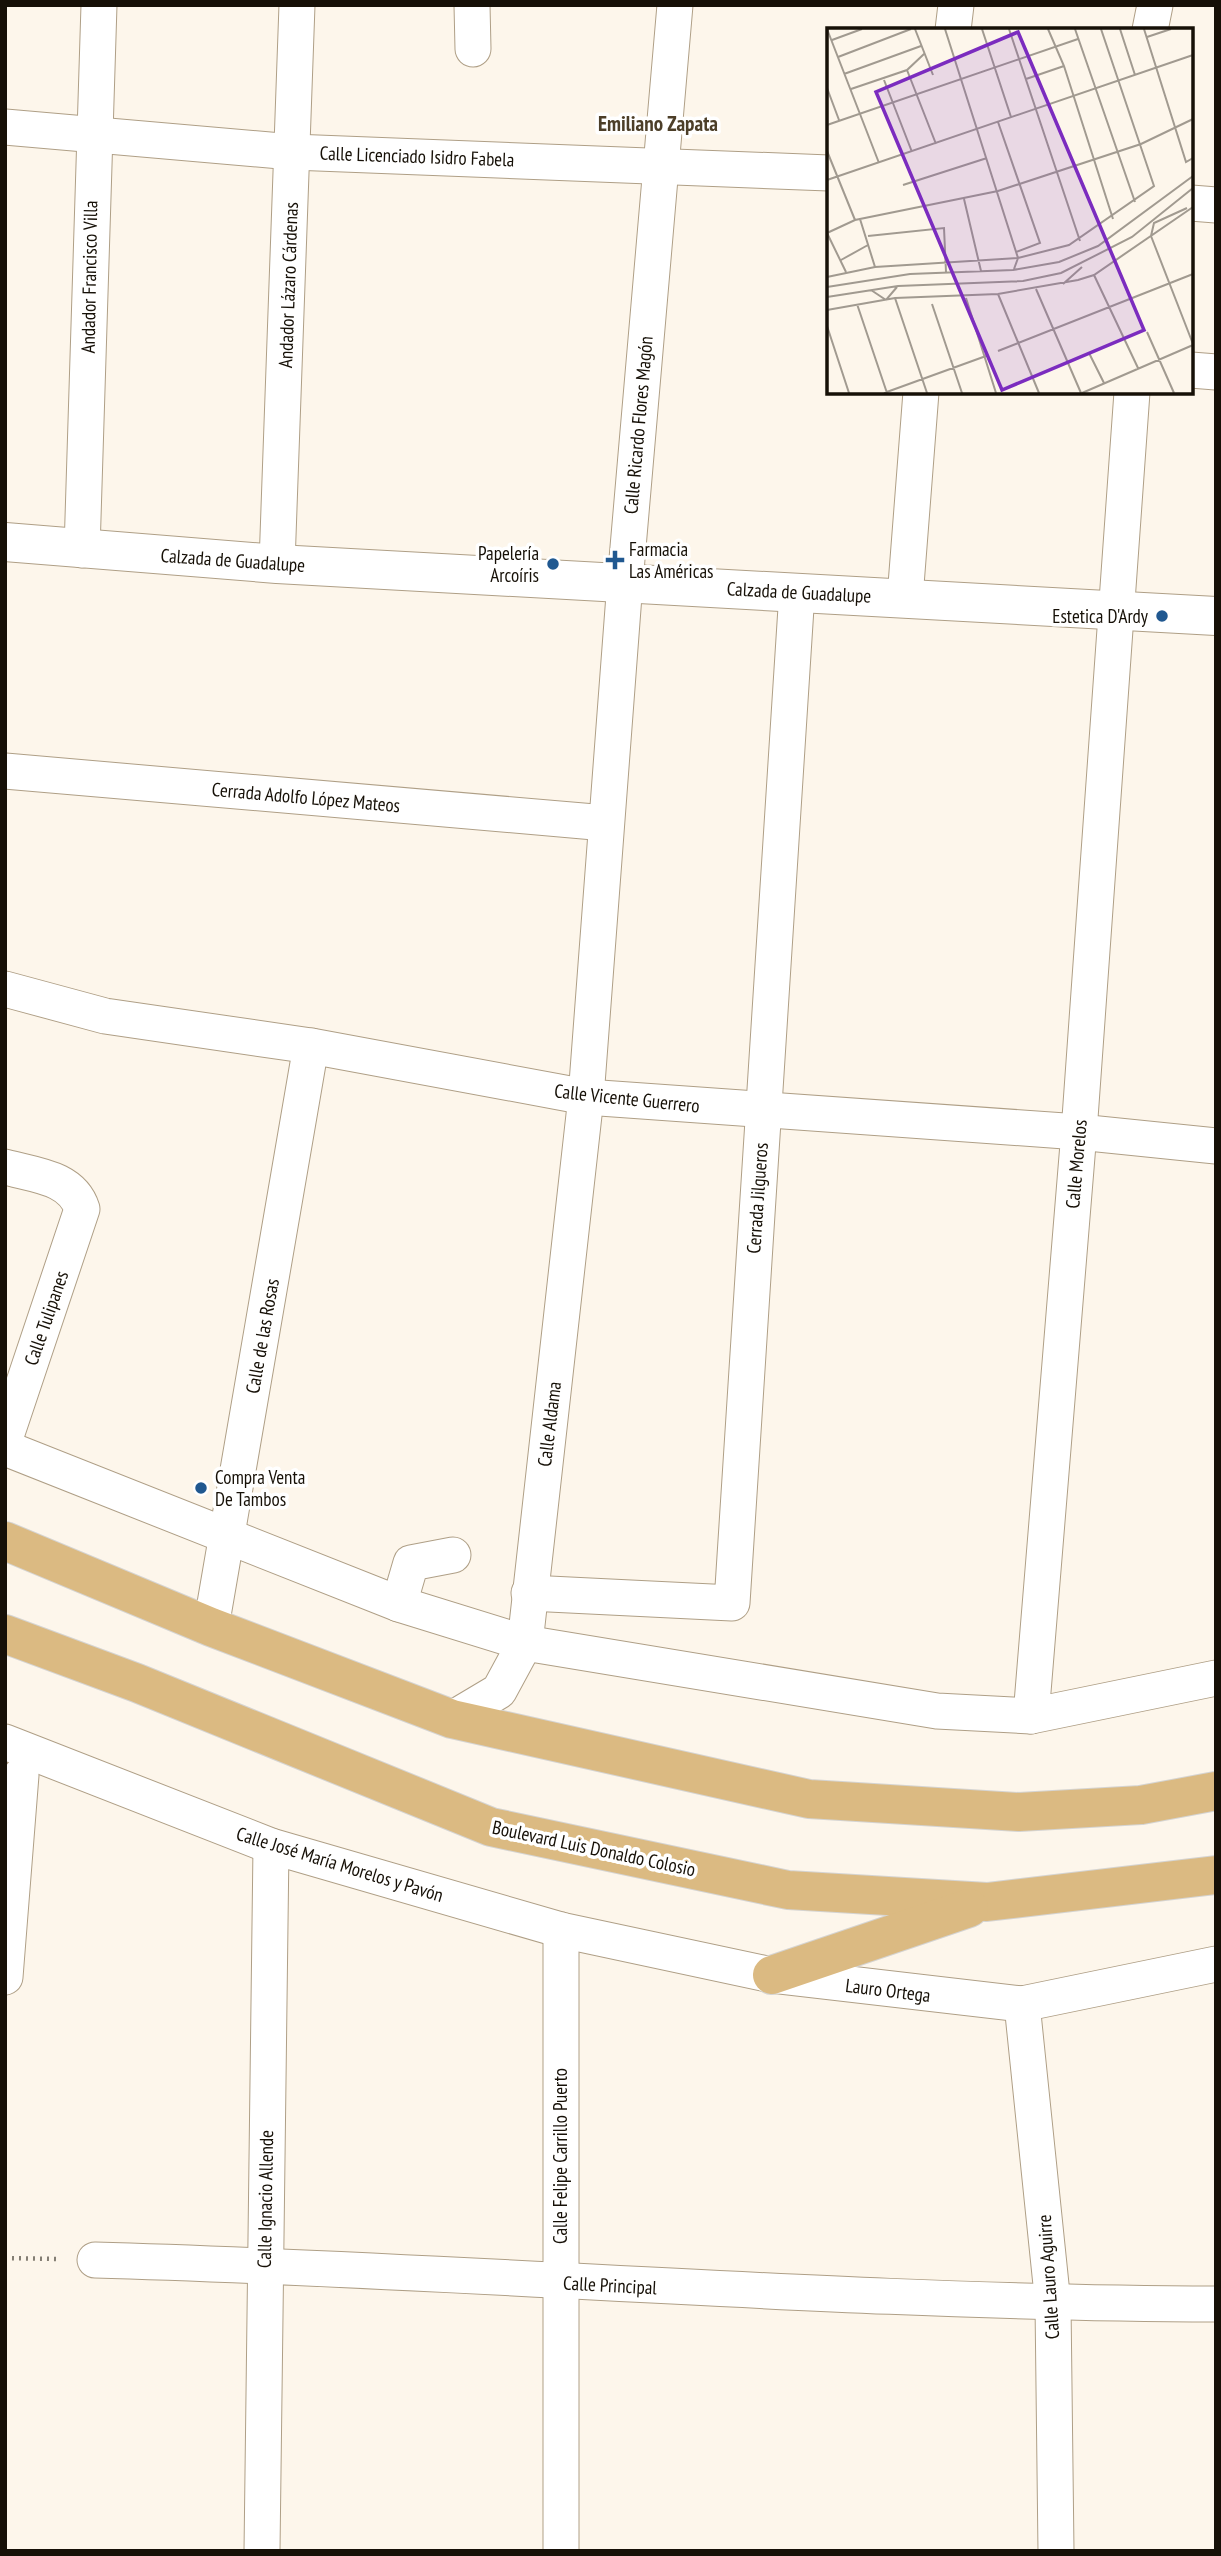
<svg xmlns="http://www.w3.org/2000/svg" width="1221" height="2556" viewBox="0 0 1221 2556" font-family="'PT Sans Narrow',sans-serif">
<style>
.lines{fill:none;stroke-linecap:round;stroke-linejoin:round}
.minor-casing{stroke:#af9f86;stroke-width:37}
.tertiary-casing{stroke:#af9f86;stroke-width:40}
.trunk-casing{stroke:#d5d4d2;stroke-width:40}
.path{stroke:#837d73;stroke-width:4.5;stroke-dasharray:2 5;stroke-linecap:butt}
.minor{stroke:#fff;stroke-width:35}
.tertiary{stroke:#fff;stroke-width:38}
.trunk{stroke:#dbba82;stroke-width:38}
.poi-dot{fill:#205890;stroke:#fff;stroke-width:2.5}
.labels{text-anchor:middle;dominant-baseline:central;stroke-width:7;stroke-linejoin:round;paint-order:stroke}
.street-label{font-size:19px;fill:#161007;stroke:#fff}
.poi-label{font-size:19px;fill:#161007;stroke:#fff;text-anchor:start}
.neighbourhood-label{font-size:21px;font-weight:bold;fill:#4c3e28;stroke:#fff}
.inset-road{fill:none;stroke:#a19a90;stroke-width:2}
.view{fill:#7b2cbf;fill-opacity:0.15;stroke:#7b2cbf;stroke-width:3.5}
.inset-edge{fill:none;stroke:#161007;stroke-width:3.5}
</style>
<rect width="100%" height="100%" fill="#fdf6eb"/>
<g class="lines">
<!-- minor casing -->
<g class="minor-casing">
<g id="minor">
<polyline points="472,5 473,49"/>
<polyline points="953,30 956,5"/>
<polyline points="1150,30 1155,5"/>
<polyline points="5,127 292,152 829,173"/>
<polyline points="1191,203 1216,205"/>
<polyline points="1191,370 1216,372"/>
<polyline points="82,550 99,5"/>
<polyline points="277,564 297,5"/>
<polyline points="905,598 921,392"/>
<polyline points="5,771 606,823"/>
<polyline points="5,989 105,1016 311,1046 586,1097 1079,1132 1216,1146"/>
<path d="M5,1167C34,1175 72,1177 82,1209L5,1439"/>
<polyline points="5,1448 399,1604 525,1643 937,1711 1031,1716 1216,1678"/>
<polyline points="529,1593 732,1603 797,592"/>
<polyline points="399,1604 411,1563 453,1555"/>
<polyline points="211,1627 311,1046"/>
<polyline points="1031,1716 1079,1132 1132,392"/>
<polyline points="452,1719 499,1691 525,1643 586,1097 625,582 675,5"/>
<polyline points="5,1742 271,1846 561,1930 772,1975 1022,2004 1216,1964"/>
<polyline points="561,1930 561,2551"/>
<polyline points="5,1977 21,1775"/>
<polyline points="1022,2004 1053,2304 1056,2551"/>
<path d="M95,2260C469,2270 842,2303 1216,2304"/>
<polyline points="262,2551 271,1846"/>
</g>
</g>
<!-- tertiary casing -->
<g class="tertiary-casing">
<polyline id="tertiary" points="5,542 277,564 1216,616"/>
</g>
<!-- trunk casing -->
<g class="trunk-casing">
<g id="trunk">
<polyline points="5,1541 211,1627 452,1719 809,1799 1019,1812 1141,1805 1216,1791"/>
<polyline points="5,1634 137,1683 491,1827 788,1890 987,1902 1216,1875"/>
<polyline points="772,1975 969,1908"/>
</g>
</g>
<!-- path -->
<polyline class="path" points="5,2258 59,2259"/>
<!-- minor -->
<use href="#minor" class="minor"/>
<!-- tertiary -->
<use href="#tertiary" class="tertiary"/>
<!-- trunk -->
<use href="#trunk" class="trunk"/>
</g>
<!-- markers -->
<g class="poi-dot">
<path d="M611.5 549.5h7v7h7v7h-7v7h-7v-7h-7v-7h7z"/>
<circle cx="553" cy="564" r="7"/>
<circle cx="1162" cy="616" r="7"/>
<circle cx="201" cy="1488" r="7"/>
</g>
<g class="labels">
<!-- street labels -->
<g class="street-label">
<text transform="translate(417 156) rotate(2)">Calle Licenciado Isidro Fabela</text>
<text transform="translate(89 277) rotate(-89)">Andador Francisco Villa</text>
<text transform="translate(288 285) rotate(-88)">Andador Lázaro Cárdenas</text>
<text transform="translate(638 425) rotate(-85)">Calle Ricardo Flores Magón</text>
<text transform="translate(233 560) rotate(4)">Calzada de Guadalupe</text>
<text transform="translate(799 592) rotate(3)">Calzada de Guadalupe</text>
<text transform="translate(306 797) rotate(5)">Cerrada Adolfo López Mateos</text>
<text transform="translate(627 1098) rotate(6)">Calle Vicente Guerrero</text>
<text transform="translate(1076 1164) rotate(-85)">Calle Morelos</text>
<text transform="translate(757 1198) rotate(-86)">Cerrada Jilgueros</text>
<text transform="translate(46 1318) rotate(-71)">Calle Tulipanes</text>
<text transform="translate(262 1336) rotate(-80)">Calle de las Rosas</text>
<text transform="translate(549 1424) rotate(-83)">Calle Aldama</text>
<text transform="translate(594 1848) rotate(12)">Boulevard Luis Donaldo Colosio</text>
<text transform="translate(340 1864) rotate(17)">Calle José María Morelos y Pavón</text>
<text transform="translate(888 1990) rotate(7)">Lauro Ortega</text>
<text transform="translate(560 2156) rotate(-90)">Calle Felipe Carrillo Puerto</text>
<text transform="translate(265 2199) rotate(-89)">Calle Ignacio Allende</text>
<text transform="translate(1048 2277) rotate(-94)">Calle Lauro Aguirre</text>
<text transform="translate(610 2285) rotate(3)">Calle Principal</text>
</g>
<!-- poi labels -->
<g class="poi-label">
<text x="629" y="549">Farmacia<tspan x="629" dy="22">Las Américas</tspan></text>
<text x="539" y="553" text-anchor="end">Papelería<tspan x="539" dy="22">Arcoíris</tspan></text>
<text x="1148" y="616" text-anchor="end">Estetica D'Ardy</text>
<text x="215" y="1477">Compra Venta<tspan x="215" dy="22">De Tambos</tspan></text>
</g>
<!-- neighbourhood labels -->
<g class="neighbourhood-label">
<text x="658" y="123">Emiliano Zapata</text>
</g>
</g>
<!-- overview -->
<g transform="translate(827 28)">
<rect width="366" height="366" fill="#fdf6eb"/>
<path class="inset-road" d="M0,1L52,135M88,1L106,47M118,1L191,230L187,241M155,1L184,89M182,1L253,213M221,1L237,38L286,191M248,1L308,174M293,1L308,47M317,1L359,134L366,130M320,9L344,1M5,12L35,1M11,29L84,1M80,42L109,116M17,46L94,18M199,51L237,38M57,52L85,124M0,60L12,92M24,61L80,42L97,26M171,94L213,215L189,224M0,97L251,11M0,123L28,192M0,152L366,27M76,157L160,130M137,171L154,243M360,180L327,195L324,208L366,316M33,191L48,239M0,205L28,192L171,163L314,116L366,91M0,205L19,244M41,208L117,200L119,244M14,232L41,217M267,247L311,340M0,249L48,239L191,230L242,217L327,158L274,1M236,256L255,239M0,259L83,246L186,242L232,234L271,218L366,148M209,261L254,365M44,262L59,272L70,259M171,266L212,365M0,269L71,258L196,253L234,245L305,209L366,160M68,270L100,365M139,270L169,365M30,276L60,365M105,276L135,365M0,282L68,270L171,266L251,252L267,247L366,179M0,298L22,365M320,304L347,365M171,323L366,246M262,325L277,355M57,365L159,328M255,365L366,317"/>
<path class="view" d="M191,4L317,302L175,362L49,64Z"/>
<rect width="366" height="366" class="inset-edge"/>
</g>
<!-- border -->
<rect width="1221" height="2556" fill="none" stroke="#161007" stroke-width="14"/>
</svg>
